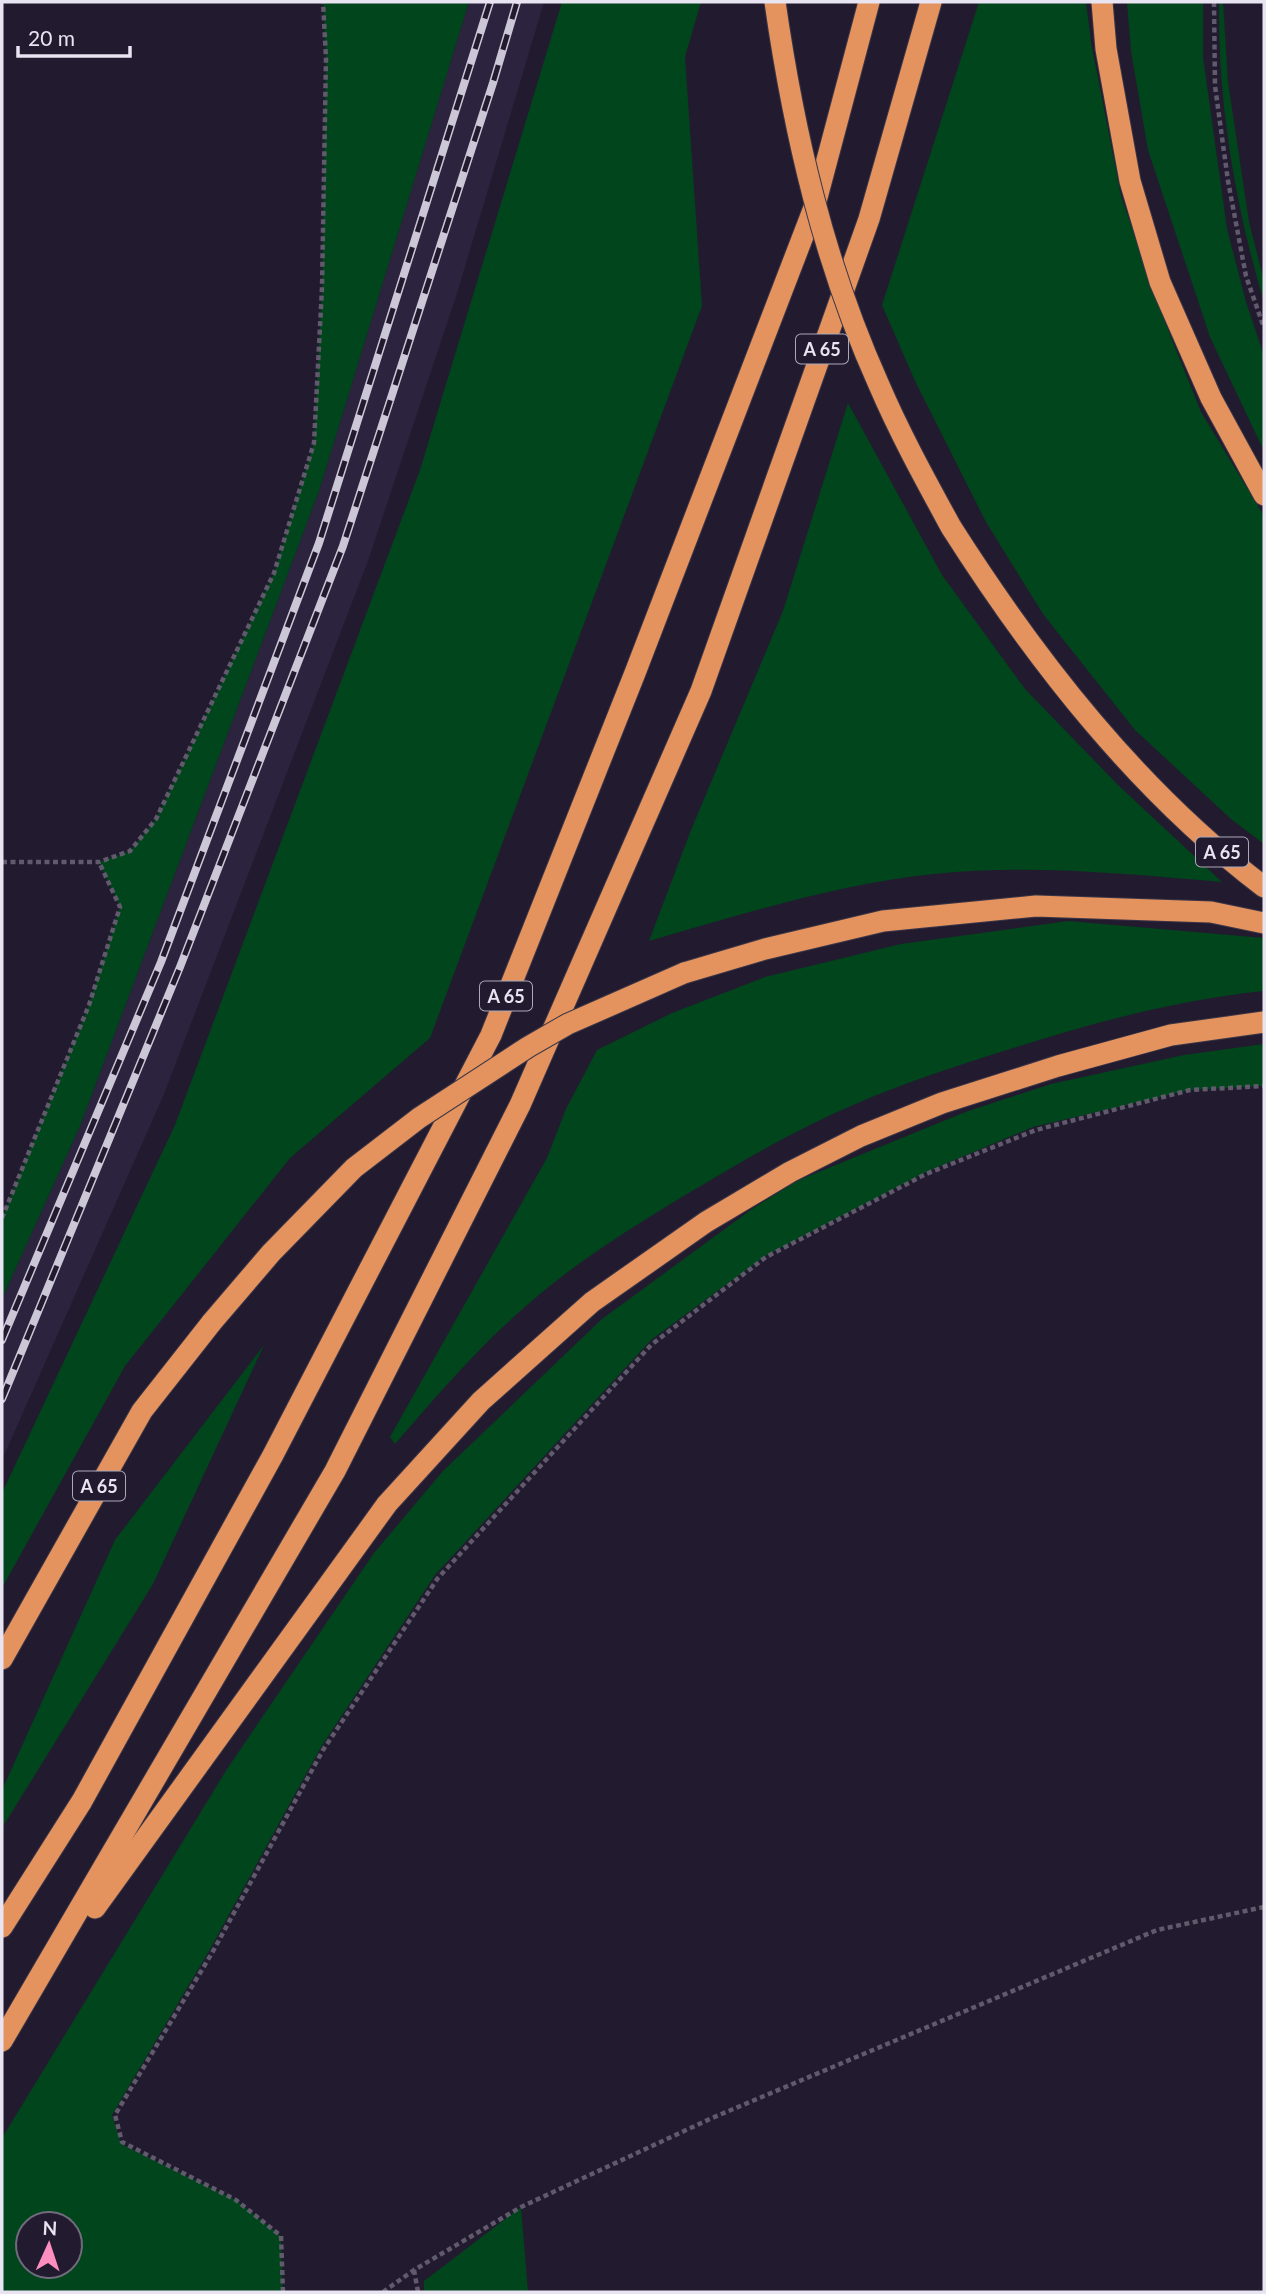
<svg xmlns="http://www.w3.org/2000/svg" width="1266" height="2294" viewBox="0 0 1266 2294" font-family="Lato,sans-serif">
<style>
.built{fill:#2c233e}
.green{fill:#00451b;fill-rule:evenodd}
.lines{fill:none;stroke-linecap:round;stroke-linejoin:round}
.motorway-casing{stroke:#3c3647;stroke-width:23}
.path{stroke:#605a6c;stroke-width:4.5;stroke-dasharray:5 3.5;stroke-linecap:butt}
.motorway{stroke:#e4935e;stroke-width:21}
.rail-casing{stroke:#cbc7d6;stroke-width:8}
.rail{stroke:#221b30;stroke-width:5;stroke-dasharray:16;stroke-linecap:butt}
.motorway-bridge-casing{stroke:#3c3647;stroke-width:23;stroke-linecap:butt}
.motorway-bridge{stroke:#e4935e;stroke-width:21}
.labels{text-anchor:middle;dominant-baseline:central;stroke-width:7;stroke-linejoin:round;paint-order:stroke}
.shield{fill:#221b30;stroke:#ada8b8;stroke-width:2}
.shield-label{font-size:18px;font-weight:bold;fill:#e8e4f2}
</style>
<rect width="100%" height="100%" fill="#221b30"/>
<!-- built -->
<polygon class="built" points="469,2 544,2 458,290 369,558 164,1094 2,1460 2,1299 80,1126 319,491"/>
<!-- green -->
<g class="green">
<polygon points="323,2 469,2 319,491 80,1126 2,1299 2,1218 89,1005 120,907 99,862 130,851 156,819 274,573 314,443 322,288 326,58"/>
<polygon points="562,2 701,2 685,57 702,306 430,1038 290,1158 125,1366 2,1588 2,1493 175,1125 420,470"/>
<polygon points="979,2 1086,2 1091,42 1121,196 1160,310 1201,412 1264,516 1264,844 1231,819 1135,730 1043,614 986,522 915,381 882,305"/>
<polygon points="1127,2 1203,2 1203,57 1227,229 1246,302 1264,356 1264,451 1210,337 1148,150 1131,51"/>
<path d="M1219,2H1223L1228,82L1249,222L1264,281V302C1235,204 1218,104 1219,2Z"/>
<path d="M848,403L942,575L1025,689L1118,785L1222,882C1127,874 1030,864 934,874C837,884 743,914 649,941L691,830L783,611Z"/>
<path d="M1068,921L1264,938V991C1177,1000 1091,1023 1007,1050C956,1066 903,1083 853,1105C802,1127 752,1155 704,1184C645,1219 586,1255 534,1299C482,1343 439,1393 395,1444L390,1437L547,1158L566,1109L597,1050L672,1013L765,977L901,944Z"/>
<path d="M1264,1044V1086L1190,1090L1033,1127L926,1172L765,1256L651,1340L435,1575L321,1747L209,1951L112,2115L121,2144L236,2200L281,2236L283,2292H2V2138L227,1769L374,1553L443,1471L602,1319L752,1209L799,1180L968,1111L1051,1084L1184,1055ZM28,2224H70V2266H28Z"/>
<polygon points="264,1345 153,1584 2,1828 2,1790 115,1540"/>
<polygon points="521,2207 528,2292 424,2292 424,2281"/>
</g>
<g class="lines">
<!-- motorway casing -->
<g class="motorway-casing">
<g id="motorway">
<polyline points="1102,2 1106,49 1130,181 1160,282 1211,398 1264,495"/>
<path d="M951,527C1037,662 1137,790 1264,887"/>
<polyline points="684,973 765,949 883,921 1036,906 1211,912 1264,923"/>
<polyline points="2,1659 142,1411 212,1322"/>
<polyline points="95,1908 387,1504 481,1401 592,1302 706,1222 790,1172 861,1136 942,1103 1058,1066 1171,1035 1264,1022"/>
<polyline points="2,1927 82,1801 273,1455 491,1035 635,673 815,205 869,2"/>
<polyline points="2,2041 335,1471 520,1105 701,691 869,219 931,2"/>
</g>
</g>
<!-- path -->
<g class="path">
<polyline points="1214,2 1215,86 1228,181 1246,276 1264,328"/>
<polyline points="2,862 99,862 130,851 156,819 274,573 314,443 322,288 326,58 323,2"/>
<polyline points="2,1218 89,1005 120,907 99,862"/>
<polyline points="414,2270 418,2292"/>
<polyline points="283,2292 281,2236 236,2200 122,2142 115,2115 212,1953 323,1750 438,1578 651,1345 766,1257 926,1174 1036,1130 1190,1090 1264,1086"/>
<polyline points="383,2292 414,2270 521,2207 712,2118 1157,1930 1264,1907"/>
</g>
<!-- motorway -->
<use href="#motorway" class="motorway"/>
<!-- rail casing -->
<g class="rail-casing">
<g id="rail">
<polyline points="2,1340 161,962 319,543 490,2"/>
<polyline points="2,1399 180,967 343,546 493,83 517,2"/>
</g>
</g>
<!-- rail -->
<use href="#rail" class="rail"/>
<!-- motorway-bridge casing -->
<g class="motorway-bridge-casing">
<g id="motorway-bridge">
<path d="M775,2C794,134 824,263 879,385C900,434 926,481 951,527"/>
<polyline points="212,1322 271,1253 354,1168 419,1118 528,1047 568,1024 684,973"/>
</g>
</g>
<!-- motorway-bridge -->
<use href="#motorway-bridge" class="motorway-bridge"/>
</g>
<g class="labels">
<!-- shield labels -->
<g class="shield">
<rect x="796" y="334.5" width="52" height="29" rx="5"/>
<rect x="1196" y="837.5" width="52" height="29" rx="5"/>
<rect x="480" y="981.5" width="52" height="29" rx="5"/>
<rect x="73" y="1471.5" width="52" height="29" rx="5"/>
</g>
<g class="shield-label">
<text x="822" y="349">A 65</text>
<text x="1222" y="852">A 65</text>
<text x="506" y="996">A 65</text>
<text x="99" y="1486">A 65</text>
</g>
</g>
<!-- border -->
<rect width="1266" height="2294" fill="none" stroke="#e8e4f2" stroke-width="7"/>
<!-- north arrow -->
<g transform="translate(49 2245) rotate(3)"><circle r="33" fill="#221b30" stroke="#716b7e" stroke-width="2"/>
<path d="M0-5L12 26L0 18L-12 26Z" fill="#fd8ebf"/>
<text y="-10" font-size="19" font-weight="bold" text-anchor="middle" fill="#e8e4f2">N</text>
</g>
<!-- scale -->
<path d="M18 46v10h112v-10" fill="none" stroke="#e8e4f2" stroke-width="3.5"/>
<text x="28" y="46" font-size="21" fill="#e8e4f2" stroke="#221b30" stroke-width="5" paint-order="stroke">20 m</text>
</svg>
